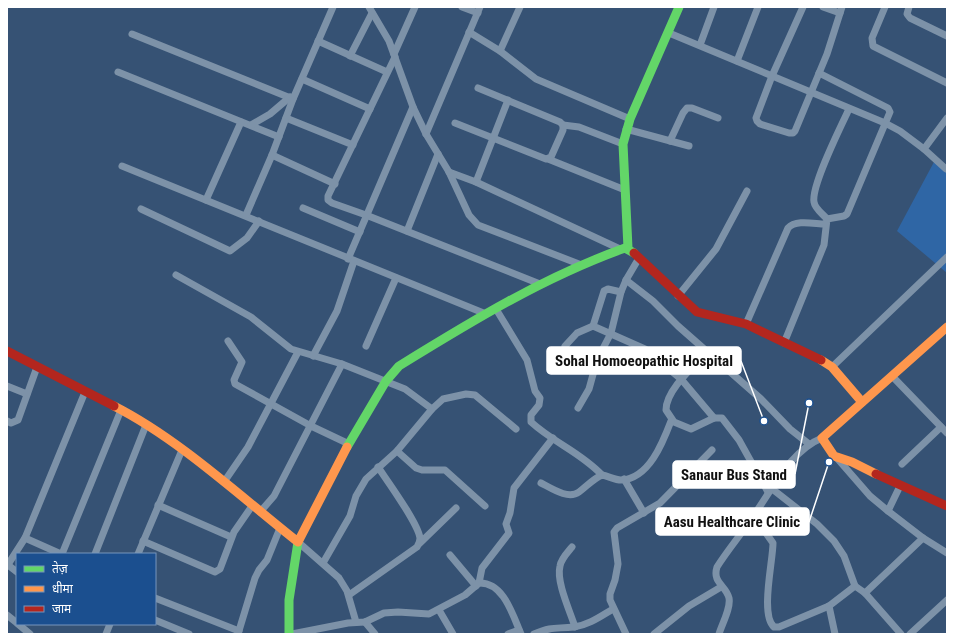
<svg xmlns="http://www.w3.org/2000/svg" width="954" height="641" viewBox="0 0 954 641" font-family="'Roboto Condensed','Noto Sans Devanagari',sans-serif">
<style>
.park{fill:#2f66a5}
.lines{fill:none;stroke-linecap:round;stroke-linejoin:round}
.street{stroke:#7d92a8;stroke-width:7}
.fast{stroke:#63d668;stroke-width:9}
.slow{stroke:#ff974d;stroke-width:9}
.jam{stroke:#b3261e;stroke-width:9}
.leader{fill:none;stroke:#fff;stroke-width:1.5}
.callout-dot{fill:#fff;stroke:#1b4f8f;stroke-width:1.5}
.callout{fill:#fff;stroke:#fff;stroke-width:1.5}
.callout-label{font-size:15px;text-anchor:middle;font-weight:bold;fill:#111}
</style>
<rect width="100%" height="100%" fill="#365274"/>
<!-- park -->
<polygon class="park" points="934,162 947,172 947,273 897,231"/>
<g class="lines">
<!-- street -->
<g class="street">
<polyline points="369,7 389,41 413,107 426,134 449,172 469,215 478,225 579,264"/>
<polyline points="462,7 478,13"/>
<polyline points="803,7 772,76 756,118 757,121 760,124 789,133 793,133 795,131 827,54 842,7"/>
<polyline points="823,7 840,13"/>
<polyline points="885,7 872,38 873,46 947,83"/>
<polyline points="909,7 907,14 910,18 947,36"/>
<polyline points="469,32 500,51 536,79 630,119"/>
<polyline points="669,33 885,123 900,131 924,149"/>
<polyline points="132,34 293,99"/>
<polyline points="318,41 387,72"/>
<polyline points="700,45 714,7"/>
<polyline points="500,51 520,7"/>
<polyline points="394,54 415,7"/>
<polyline points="350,56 372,13"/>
<polyline points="395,57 328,196 328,200 332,203 366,215 540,284"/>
<polyline points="737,61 758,7"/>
<polyline points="118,72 279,137"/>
<polyline points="302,79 370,109"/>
<polyline points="286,118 353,145"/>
<polyline points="455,123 546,159 551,157 563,130 563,125 560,122 478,88"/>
<polyline points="251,125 270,114 290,97"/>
<polyline points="563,125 579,127 623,144"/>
<polyline points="626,129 689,146"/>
<polyline points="426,134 480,7"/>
<polyline points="670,141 683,113 687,108 692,108 718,118"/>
<polyline points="272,155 335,184"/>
<polyline points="548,159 625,190"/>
<polyline points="122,166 486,314"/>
<polyline points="946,169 924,149 947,118"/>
<polyline points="449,172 476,182 620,249"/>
<polyline points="476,182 508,100"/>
<polyline points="206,200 241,122"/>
<polyline points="303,208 360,232"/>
<polyline points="141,209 230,251 247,238 259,221"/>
<polyline points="246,215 272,155 293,99 333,7"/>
<path d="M827,219C823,214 815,209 814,202C811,186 841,126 849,109"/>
<polyline points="407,231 438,154"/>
<polyline points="348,259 413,107"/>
<polyline points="176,275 251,317 291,349 342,364 405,389 432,409"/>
<polyline points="626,280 653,301 678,326 761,399 790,429 809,444"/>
<polyline points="621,292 608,289 604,291 593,326 645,349 681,379 714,418"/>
<polyline points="678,296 716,249 747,191"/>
<path d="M496,309L527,360L535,391L540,398L539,405L531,415V422C554,443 580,452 602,475"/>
<path d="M746,324L788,228C796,219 815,224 825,224"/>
<polyline points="228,341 242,362 234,380 235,384 311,426 349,444"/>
<polyline points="784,343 824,245 827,219 844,216 847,214 890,112 888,108 819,73"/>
<polyline points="366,346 396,278"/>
<polyline points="565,346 577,333 593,326"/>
<path d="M707,352C694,366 666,390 666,410L674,422L691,429L714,418H722L739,440L768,492"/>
<polyline points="313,356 337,311 354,261"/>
<polyline points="832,367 947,257"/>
<polyline points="892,376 947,433"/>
<polyline points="7,386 27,394"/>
<polyline points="578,408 589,389 597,360 611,333 621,292 626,280 639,258"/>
<polyline points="7,421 11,423 18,420 37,367"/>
<polyline points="397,451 416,468 422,470 445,470 485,506"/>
<polyline points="836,457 870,496 888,511 900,486"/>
<polyline points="902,464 941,427"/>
<polyline points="624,479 644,513"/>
<polyline points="224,482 248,447 298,352"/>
<path d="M541,483C551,488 568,500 579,492C587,486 593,479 602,475C608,476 615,480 621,480C649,479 663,442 671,421"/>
<polyline points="771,488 817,524 834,541 844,556 855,586 865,593 901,634"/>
<polyline points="158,505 231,537"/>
<polyline points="888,511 923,538 947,553"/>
<polyline points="260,512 274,496 342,364"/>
<path d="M754,516L773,543C773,561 760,615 774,627H779L829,606L855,586"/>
<polyline points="25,538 61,554"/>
<polyline points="143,541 215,572 220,569 234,532 252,506"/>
<polyline points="298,542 339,578 347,591 356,622"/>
<polyline points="420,543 456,508"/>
<path d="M572,547C567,553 561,559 560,566C556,582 570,611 575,627"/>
<polyline points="62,554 121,410"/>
<polyline points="95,554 146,425"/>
<polyline points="138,554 182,450"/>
<polyline points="450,555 476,586"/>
<polyline points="323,563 350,516 356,496 366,479 397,451 432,409 443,399 466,394 475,395 516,429"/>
<polyline points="8,565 17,572"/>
<polyline points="7,566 25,538 85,392"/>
<path d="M479,583C504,582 513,616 521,634"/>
<polyline points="865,593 923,538"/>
<path d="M349,595L417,547C419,544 420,542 420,538C418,523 388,482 378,467"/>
<polyline points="155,598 239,631"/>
<polyline points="829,606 835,634"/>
<polyline points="439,610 453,634"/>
<polyline points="7,615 17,623"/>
<polyline points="155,620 189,634"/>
<polyline points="365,622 375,634"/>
<polyline points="18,624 30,634"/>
<polyline points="106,634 110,624"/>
<polyline points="238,634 255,578 259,570 267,560 280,528"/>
<polyline points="292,634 348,623 365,622 384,613 398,612 429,614 465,595 479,583 482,568 509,533 506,524 510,513 514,488 553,438"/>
<polyline points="508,634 519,630"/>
<path d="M534,634C553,626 555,629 574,627C589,625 601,616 613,609"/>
<polyline points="626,634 610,600 610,594 615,580 618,564 614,532 617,528 660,503 712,450"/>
<polyline points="654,634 689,606 721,587"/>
<path d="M719,634C722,624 731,608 729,598C726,585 712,583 717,567C729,548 744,531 756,512C774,486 792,450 822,438"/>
<polyline points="910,634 947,600"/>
</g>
<!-- fast -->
<g class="fast">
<polyline points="628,248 623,144 630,119 679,7"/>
<path d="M347,447L386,381L399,366C472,321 544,277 625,248L634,253"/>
<polyline points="289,634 289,600 298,542"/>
</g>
<!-- slow -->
<g class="slow">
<polyline points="821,360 832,367 862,402"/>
<path d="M114,406C179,439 241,497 298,542L347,447"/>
<polyline points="876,474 852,462 834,456 822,438 947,327"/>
</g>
<!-- jam -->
<g class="jam">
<polyline points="634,253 697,312 746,324 821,360"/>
<polyline points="7,351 114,406"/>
<polyline points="876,474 947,506"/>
</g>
</g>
<!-- callouts -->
<path class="leader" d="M764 421L741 361M809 403L795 474M829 462L809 522"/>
<g class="callout-dot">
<circle cx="764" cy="421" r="4"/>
<circle cx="809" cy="403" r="4"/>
<circle cx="829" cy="462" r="4"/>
</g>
<g class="callout">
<rect x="547" y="347" width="194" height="27" rx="4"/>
<rect x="673" y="461" width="122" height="27" rx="4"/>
<rect x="656" y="508" width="153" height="27" rx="4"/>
</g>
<g class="callout-label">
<text x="644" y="366">Sohal Homoeopathic Hospital</text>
<text x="734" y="480">Sanaur Bus Stand</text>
<text x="732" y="527">Aasu Healthcare Clinic</text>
</g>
<!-- border -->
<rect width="954" height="641" fill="none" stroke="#ffffff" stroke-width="16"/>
<!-- legend -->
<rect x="16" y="553" width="140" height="72" fill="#1b4f8f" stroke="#7695bc"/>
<rect x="24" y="566" width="20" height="6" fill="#63d668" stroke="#7695bc"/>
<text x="52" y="573" font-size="12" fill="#ffffff">तेज़</text>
<rect x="24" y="586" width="20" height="6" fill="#ff974d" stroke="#7695bc"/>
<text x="52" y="593" font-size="12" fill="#ffffff">धीमा</text>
<rect x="24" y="606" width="20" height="6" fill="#b3261e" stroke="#7695bc"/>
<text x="52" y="613" font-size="12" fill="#ffffff">जाम</text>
</svg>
